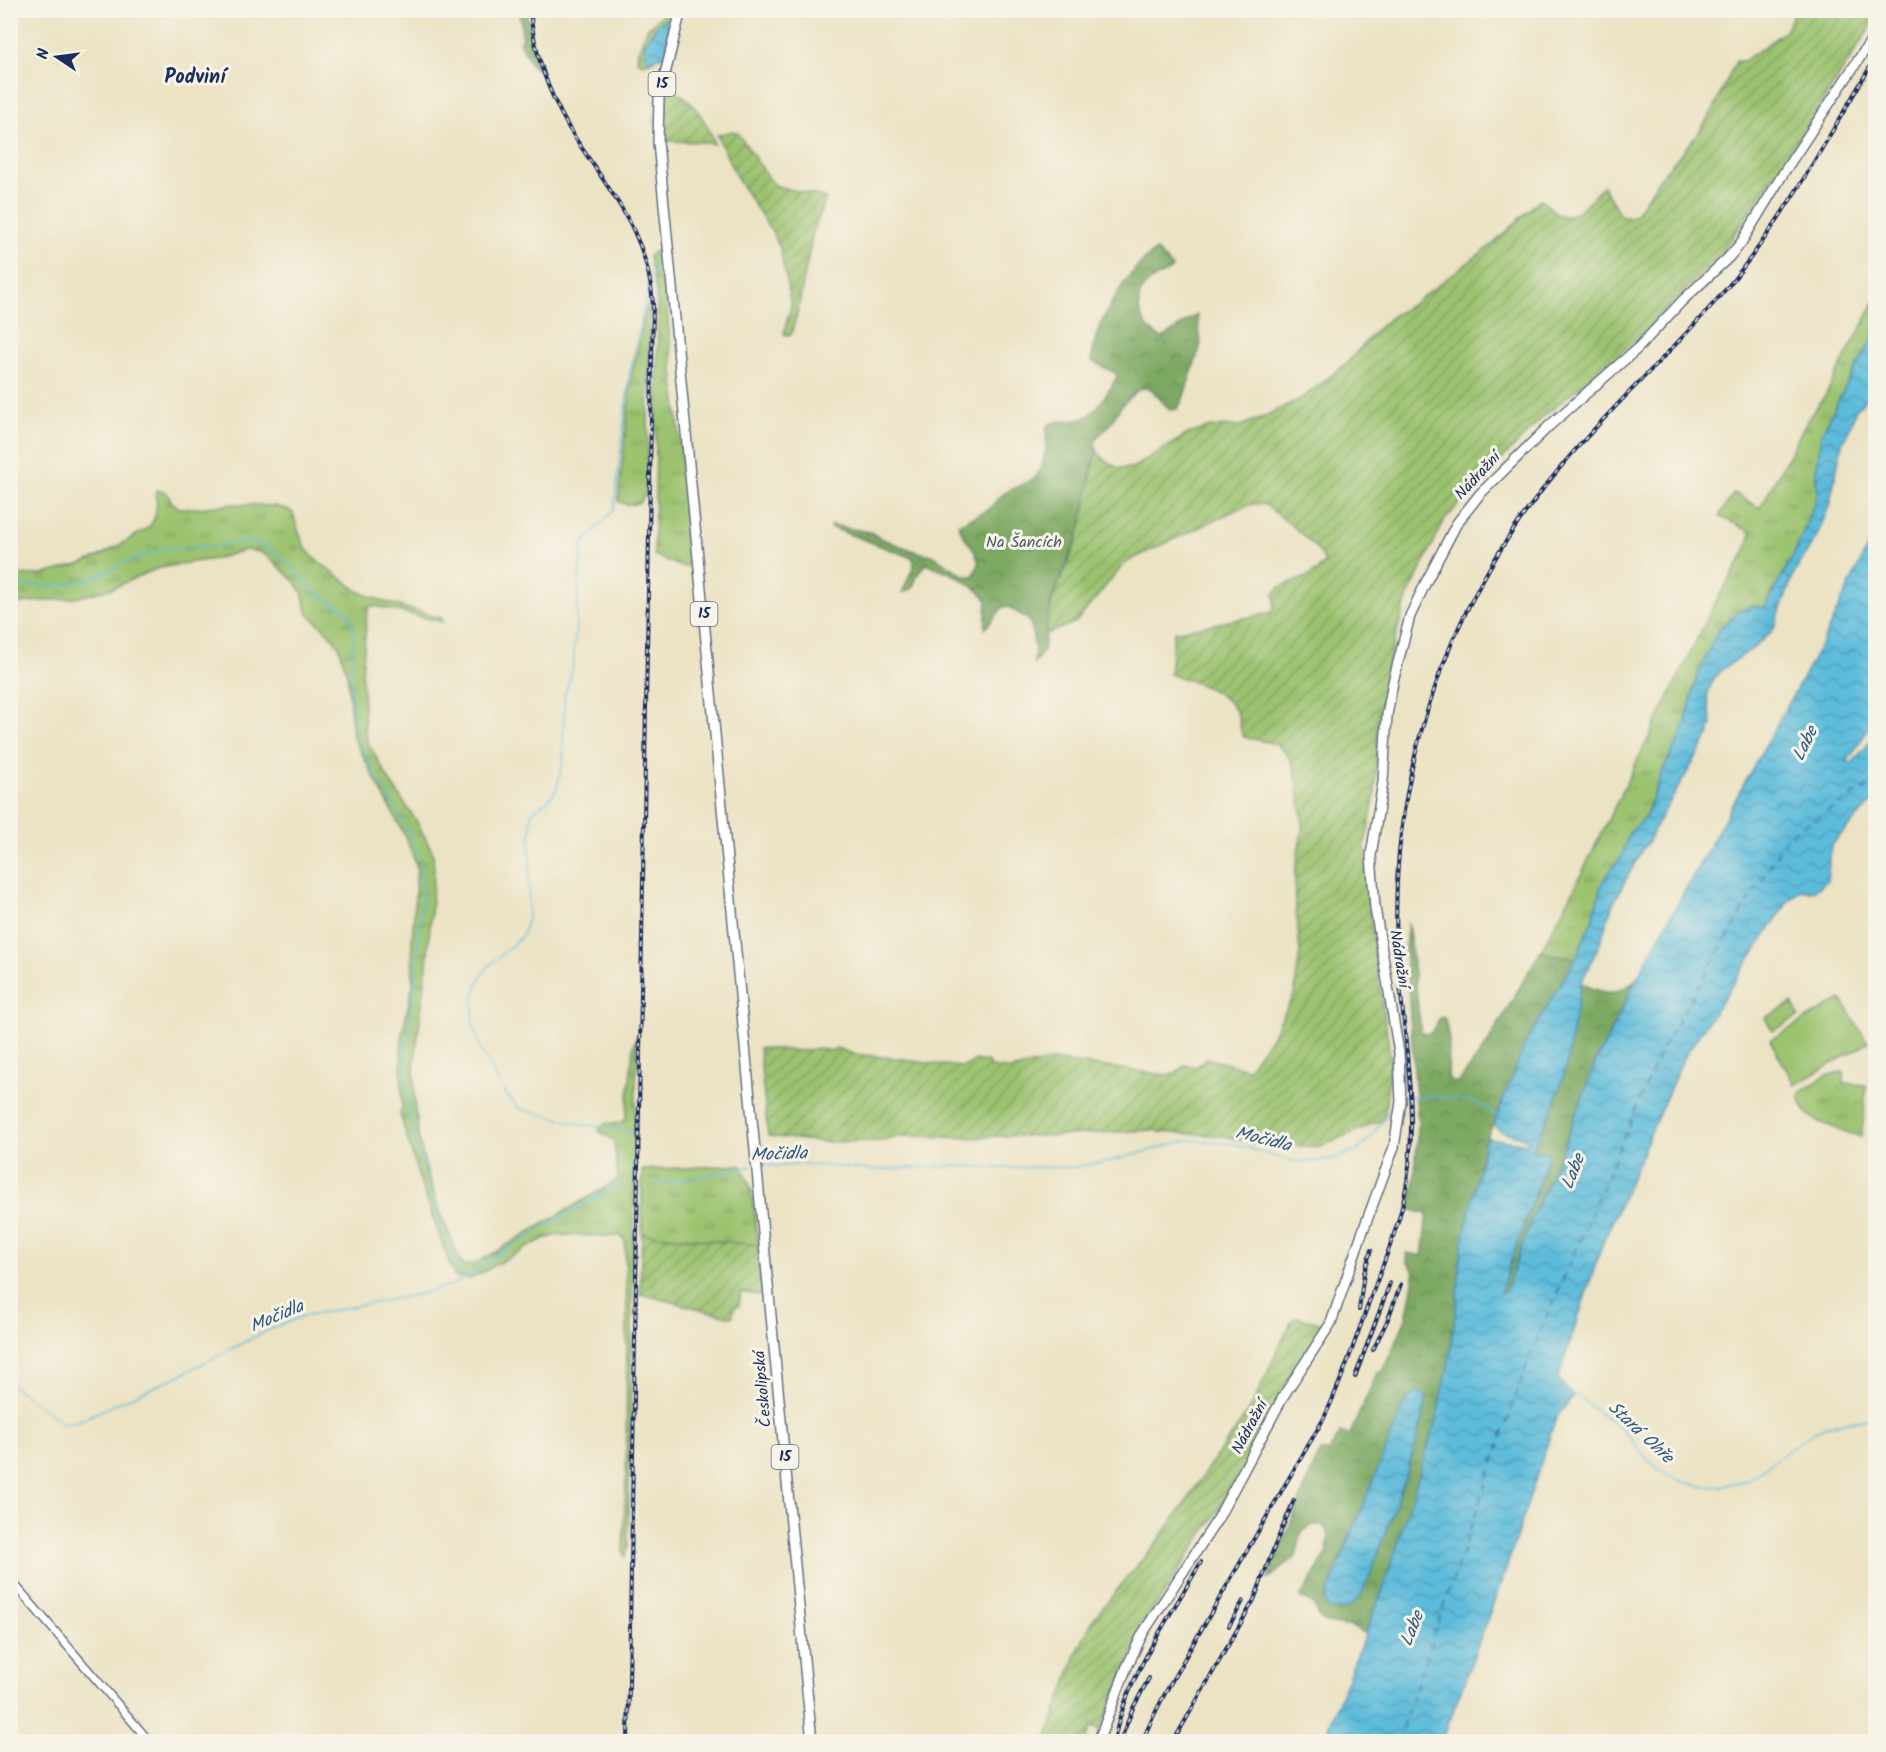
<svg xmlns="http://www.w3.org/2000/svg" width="1886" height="1752" viewBox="0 0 1886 1752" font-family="Kalam,sans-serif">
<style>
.grass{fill:url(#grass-tufts);stroke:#5c7966;stroke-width:1.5}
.forest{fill:url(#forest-crowns);stroke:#4c6c60;stroke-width:1.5;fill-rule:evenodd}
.garden{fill:url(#garden-furrows);stroke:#5c7966;stroke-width:1.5}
.pitch{fill:#9cc36f;stroke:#5c7966;stroke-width:1.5}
.water{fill:url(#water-waves);stroke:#3c769c;stroke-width:1.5}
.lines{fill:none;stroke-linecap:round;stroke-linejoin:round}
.stream{stroke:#5dbcdb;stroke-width:1.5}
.ferry{stroke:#2f5984;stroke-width:1.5;stroke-dasharray:8 6;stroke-linecap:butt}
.minor-casing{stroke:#646e82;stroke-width:10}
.major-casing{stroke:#646e82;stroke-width:12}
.minor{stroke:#fff;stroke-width:7}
.major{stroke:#fff;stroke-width:9}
.rail-casing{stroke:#1b2f5e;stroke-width:4}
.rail{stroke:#f7f3e8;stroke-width:1.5;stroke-dasharray:4.5;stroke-linecap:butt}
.labels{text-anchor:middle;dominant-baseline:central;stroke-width:6;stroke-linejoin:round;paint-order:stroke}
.shield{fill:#f7f3e8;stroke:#5d6a87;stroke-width:1.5}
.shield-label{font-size:15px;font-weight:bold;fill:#1b2f5e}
.street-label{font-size:16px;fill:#1b2f5e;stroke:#f7f3e8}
.park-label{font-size:16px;fill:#425b63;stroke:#f7f3e8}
.water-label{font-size:18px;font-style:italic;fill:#2f5984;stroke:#f7f3e8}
.quarter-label{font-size:20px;font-weight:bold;fill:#1b2f5e;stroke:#f7f3e8}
</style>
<defs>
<pattern id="grass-tufts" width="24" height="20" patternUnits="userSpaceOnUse" patternTransform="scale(1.5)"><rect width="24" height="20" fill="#9cc36f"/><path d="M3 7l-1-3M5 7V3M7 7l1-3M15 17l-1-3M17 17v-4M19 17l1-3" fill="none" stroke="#7e9f5e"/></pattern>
<pattern id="forest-crowns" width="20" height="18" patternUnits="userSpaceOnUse" patternTransform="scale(1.5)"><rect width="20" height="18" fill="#7da962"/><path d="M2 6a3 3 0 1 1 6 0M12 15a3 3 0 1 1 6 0" fill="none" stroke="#668a54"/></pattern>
<pattern id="garden-furrows" width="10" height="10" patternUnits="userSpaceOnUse" patternTransform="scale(1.5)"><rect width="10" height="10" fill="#9cc36f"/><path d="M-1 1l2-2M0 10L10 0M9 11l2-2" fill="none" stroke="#7e9f5e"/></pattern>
<pattern id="water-waves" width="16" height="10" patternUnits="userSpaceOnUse" patternTransform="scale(1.5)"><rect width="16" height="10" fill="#5dbcdb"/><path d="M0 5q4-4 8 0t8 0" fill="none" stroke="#4c99b5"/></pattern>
</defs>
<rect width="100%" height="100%" fill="#f7f3e8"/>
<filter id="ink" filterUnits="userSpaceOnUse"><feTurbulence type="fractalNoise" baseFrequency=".0167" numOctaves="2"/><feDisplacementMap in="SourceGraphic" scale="12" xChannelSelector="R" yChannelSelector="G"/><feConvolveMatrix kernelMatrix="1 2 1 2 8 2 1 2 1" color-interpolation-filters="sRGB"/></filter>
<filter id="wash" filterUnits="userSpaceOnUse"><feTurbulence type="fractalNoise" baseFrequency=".008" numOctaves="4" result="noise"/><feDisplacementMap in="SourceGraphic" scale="24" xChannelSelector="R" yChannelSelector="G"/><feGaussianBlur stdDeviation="1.35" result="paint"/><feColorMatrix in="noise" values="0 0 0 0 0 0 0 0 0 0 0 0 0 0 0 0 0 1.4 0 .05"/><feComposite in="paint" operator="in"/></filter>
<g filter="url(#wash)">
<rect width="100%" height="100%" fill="#ece3c4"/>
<!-- grass -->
<g class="grass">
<path d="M666,11H675V21L664,20C648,34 644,38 647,60H655L644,64L640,63L637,59L638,51L647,29Z"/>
<polygon points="655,251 662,259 692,562 686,566 679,566 654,555 658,319 656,291 649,256"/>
<polygon points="1875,301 1875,335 1849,380 1821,435 1816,473 1817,497 1796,550 1764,608 1753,606 1732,617 1718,630 1697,677 1684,729 1662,772 1645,817 1629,833 1622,856 1602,882 1593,918 1576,958 1556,956 1541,950 1569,899 1714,605 1746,551 1751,532 1719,516 1734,493 1760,508 1810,416 1825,396"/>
<polygon points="650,304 647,492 639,503 627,505 618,501 631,379 646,309"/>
<path d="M156,490L166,492L172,502L179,508H197L232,504L275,506L289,510L293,513L298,530L306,549L315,559L360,592L382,601L442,618L443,622L376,606H370L367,613L362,674L365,729L368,743L391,783L417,822L433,853L434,871L427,966L414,1066L415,1112L417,1118L418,1135L425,1165L439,1209L460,1261L464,1265L475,1264L618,1180L614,1141L599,1131L604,1123C612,1124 621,1125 626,1118L633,1048L637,1035L628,1547L625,1557L623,1550L626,1479L627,1316L625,1242L622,1236L559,1235L543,1239L470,1279L454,1276L418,1175L400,1114L402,1108L401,1058L402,1034L413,984L412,942L417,867L406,838L353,737L347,674L339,646L328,632L308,614L302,592L295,582L266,555L256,551L245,550L215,559L186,563L156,569L113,588L75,598L11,604V574L41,575L81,564L100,556L147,529C158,518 157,506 156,490Z"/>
<path d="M1843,1072L1844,1083L1866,1085L1865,1107L1861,1137C1850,1133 1819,1124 1811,1117C1804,1112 1801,1104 1799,1096L1801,1092L1825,1076Z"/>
<polygon points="741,1165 751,1187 758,1245 642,1234 642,1170"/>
</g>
<!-- forest -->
<g class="forest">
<polygon points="520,11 527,11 531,41 539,71 533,67 519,42 522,38"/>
<path d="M1155,251L1158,252L1173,268C1165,273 1155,277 1148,283C1129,300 1142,330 1163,338L1197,314L1201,344L1182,402L1177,409L1170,410L1151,389L1143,388L1138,390L1122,405L1108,427L1098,436L1095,442L1097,451L1091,469L1088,497L1079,533L1050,605L1043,652L1034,663L1035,650L1031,625L1028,619L1007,606L1002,608L985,629L987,600C973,583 948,571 927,564C918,569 916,580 912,589L902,593L914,565L913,558L830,527L831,525L870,532L882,539L917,552L932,555L965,576H973L979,564C974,543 964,542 958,524L987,511L1004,493L1034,479L1041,469L1046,449L1047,426C1059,417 1076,425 1088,416C1095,412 1117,381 1117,374L1092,361C1092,327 1127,270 1155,251Z"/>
<path d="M1408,923L1421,1032L1426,1034L1431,1033L1439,1019L1443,1017L1445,1019L1449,1039L1448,1077L1452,1082H1459L1487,1044L1541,950L1556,956L1576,958L1525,1044L1495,1121L1485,1141L1462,1245L1457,1301L1448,1369L1437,1418L1385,1584L1365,1633C1361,1631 1356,1629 1352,1627C1343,1624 1330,1626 1323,1621C1310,1612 1324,1606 1300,1598L1327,1553L1329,1535L1323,1525H1313L1302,1531L1296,1557L1268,1579L1312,1470L1321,1451H1329L1341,1432L1349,1436L1377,1373L1383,1370L1406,1319L1415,1272L1407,1262V1253L1422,1256L1427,1214L1408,1209L1414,1185L1418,1124L1405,948ZM1427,1398L1421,1426L1397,1501L1368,1580L1355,1602L1345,1609L1348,1539L1359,1514Z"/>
<path d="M1635,981L1595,1064L1564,1146L1532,1218L1505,1293H1500L1548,1157L1540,1151L1536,1152L1532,1150L1561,1084L1566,1067L1581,983C1604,995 1614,996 1635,981Z"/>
</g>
<!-- garden -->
<g class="garden">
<path d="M1795,11H1875V20L1779,170L1723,251L1635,341L1544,416L1465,497L1444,521L1407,598L1390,656L1378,720L1375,795L1365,845L1372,932L1391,1061L1384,1119L1319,1147L1259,1144L1224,1136L1160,1132L1154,1130L1050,1136H993L979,1138L901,1136L883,1141L823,1142L768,1136L759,1048L806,1051L817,1048L830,1051L837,1048L853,1054L905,1059L911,1061L961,1067L968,1065L975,1060L987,1062L991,1067L1010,1070L1053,1060L1167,1075L1175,1074L1185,1065L1196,1067L1206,1058L1248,1069L1273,1034L1294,995L1300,952L1295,900V872L1303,824L1297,780L1292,762L1286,753L1276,744L1244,737C1238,729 1242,721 1236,711C1222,689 1193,682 1170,674L1174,632L1270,613C1276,608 1275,601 1274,594C1280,583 1294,583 1304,578C1313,574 1318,570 1324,563C1323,547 1280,517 1266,505C1256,502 1248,505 1238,509L1128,561L1124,564L1076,622L1046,634C1048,596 1069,568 1079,533C1088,506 1089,478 1097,451L1105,460L1118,468H1132L1188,434L1211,427L1240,426L1263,417L1304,397L1348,362L1375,331L1392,316L1410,306L1494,243L1540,199C1547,204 1553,212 1560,215C1574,222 1594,195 1603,186L1620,215L1628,218L1636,214L1659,179L1697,135L1713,110L1736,61H1744L1785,31Z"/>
<path d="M671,88C675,91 680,93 683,96C694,103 712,130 714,144L702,142L663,141C662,123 662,106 665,89Z"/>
<polygon points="733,131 738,133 770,180 777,186 826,198 813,232 797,314 791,335 785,335 784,333 791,305 780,248 772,232 738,180 717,135"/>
<polygon points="642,1234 758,1245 764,1296 741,1292 739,1306 735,1306 732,1317 640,1294"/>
<polygon points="1297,1317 1327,1325 1230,1492 1148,1618 1100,1730 1091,1727 1086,1741 1046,1742 1077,1652 1094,1618 1160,1538 1189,1498 1207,1469 1239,1425 1253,1403 1291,1322"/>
</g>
<!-- pitch -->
<g class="pitch">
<polygon points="1841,999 1868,1043 1795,1085 1770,1040"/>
<polygon points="1792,1003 1799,1016 1773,1031 1765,1018"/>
</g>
<!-- water -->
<g class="water">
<polygon points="665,20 672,22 665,56 647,60 645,56 644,42 646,42 656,27"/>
<path d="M1875,335V386L1855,412L1848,433L1843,440L1829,506L1818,534L1794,574L1773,630L1756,646L1722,670L1713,680L1707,696L1712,724L1707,739L1656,825L1649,841L1642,850L1612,906L1600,943L1581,983L1566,1067L1561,1084L1553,1108L1532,1150L1536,1152L1544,1151L1548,1153V1157L1500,1293L1505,1292L1532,1218L1564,1146L1595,1064L1643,966L1822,643L1875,531V719L1847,762L1852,763L1875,736V799L1831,845L1827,881C1816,890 1814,893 1800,890L1787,903L1683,1059L1602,1245L1558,1379L1573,1397L1556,1418L1505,1572L1442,1741H1323L1385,1584L1437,1417L1448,1368L1457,1301L1462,1245L1485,1141L1488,1138L1527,1144L1528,1141C1518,1133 1504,1135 1495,1127V1121L1525,1044L1576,958L1593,918L1602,882L1622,856L1629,833L1645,817L1648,811L1662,772L1684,729L1697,677L1718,630L1740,610L1753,606L1765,608L1796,550L1817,497L1816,473L1821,435L1849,380Z"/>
<path d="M1418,1392L1423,1394L1427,1398C1417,1449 1398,1498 1380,1547C1374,1564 1367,1589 1355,1602C1348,1610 1340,1610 1330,1610L1326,1604V1597L1404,1404L1407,1398Z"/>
</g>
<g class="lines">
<!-- stream -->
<g class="stream">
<polyline points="656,90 658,76 665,56"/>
<polyline points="654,125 654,112"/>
<polyline points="10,583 19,585 56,586 90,579 141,556 169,548 218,546 236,542 247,541 261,545 273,551 298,573 314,591 348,612 354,627 351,675 352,708 357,732 365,755 410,833 420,859 422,897 416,971 405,1057 410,1121"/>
<path d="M1405,1098C1422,1095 1466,1097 1481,1105C1487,1108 1491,1113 1497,1116"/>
<path d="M411,1127C426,1178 440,1228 464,1276"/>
<polyline points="761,1165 780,1166 804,1164 874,1170 957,1166 995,1168 1074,1167 1111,1161 1188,1140 1231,1143 1290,1161 1309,1162 1337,1158 1357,1151 1372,1136 1397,1099"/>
<polyline points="633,1181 635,1135 632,1132 621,1129 584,1125 520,1109 510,1099 502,1088 481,1050 473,1023 474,995 481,976 489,966 522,936 528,919 531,817 532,812 548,800 556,790 563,763 564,697 573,667 582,544 614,510 629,377 648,291 648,278 652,276 653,274 662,232"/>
<polyline points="654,1185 753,1166"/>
<polyline points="10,1384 63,1423 76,1422 176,1377 272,1328 303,1316 426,1293 456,1283 509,1248 609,1190 624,1185"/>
<polyline points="1571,1395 1577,1395 1600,1414 1617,1423 1650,1462 1667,1475 1684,1482 1703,1487 1722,1486 1747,1480 1815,1431 1831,1425 1876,1417"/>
</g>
<!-- ferry -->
<polyline class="ferry" points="1397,1742 1529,1358 1663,1046 1788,835 1867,787 1876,779"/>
</g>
</g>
<g filter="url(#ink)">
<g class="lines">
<!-- minor casing -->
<g class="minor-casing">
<polyline id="minor" points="10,1579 150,1742"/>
</g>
<!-- major casing -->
<g class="major-casing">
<g id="major">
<polyline points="681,10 659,98 658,142 812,1742"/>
<polyline points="1098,1742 1126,1669 1143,1633 1217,1520 1284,1395 1331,1323 1360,1239 1394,1147 1401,1102 1399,1053 1375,908 1371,855 1383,782 1387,715 1393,682 1410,616 1426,582 1457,523 1480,494 1549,426 1639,347 1682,301 1728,258 1741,243 1786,169 1876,33"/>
</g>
</g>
<!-- minor -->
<use href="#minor" class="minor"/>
<!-- major -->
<use href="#major" class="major"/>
<!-- rail casing -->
<g class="rail-casing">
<g id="rail">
<path d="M530,10C534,52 548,92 569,128C607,190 647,227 653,304L628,1742"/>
<polyline points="1359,1310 1364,1273 1371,1250"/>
<polyline points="1373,1350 1388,1319 1401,1284"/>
<polyline points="1355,1377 1390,1283"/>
<polyline points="1229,1626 1243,1601"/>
<polyline points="1121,1739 1133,1708 1149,1678"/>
<path d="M1114,1742C1125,1679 1170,1617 1201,1562"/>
<path d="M1142,1742C1158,1703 1179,1668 1200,1632C1227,1585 1254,1539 1281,1492C1295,1467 1310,1443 1324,1418C1342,1381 1355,1341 1369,1302C1381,1270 1395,1237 1403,1203C1422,1120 1402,1031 1397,947C1392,842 1412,737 1453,640C1481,576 1519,516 1564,463C1613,405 1670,354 1720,296C1782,224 1827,138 1876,57"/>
<polyline points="1173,1742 1254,1600 1275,1545 1294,1500"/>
</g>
</g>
<!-- rail -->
<use href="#rail" class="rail"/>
</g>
</g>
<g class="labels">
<!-- shield labels -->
<g class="shield">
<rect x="648.5" y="72" width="27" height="24" rx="4.5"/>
<rect x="690.5" y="602" width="27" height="24" rx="4.5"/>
<rect x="771.5" y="1445" width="27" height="24" rx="4.5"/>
</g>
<g class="shield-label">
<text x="662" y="84">15</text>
<text x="704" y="614">15</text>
<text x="785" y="1457">15</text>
</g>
<!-- street labels -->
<g class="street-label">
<text transform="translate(1478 476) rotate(-47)">Nádražní</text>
<text transform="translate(1399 959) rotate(81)">Nádražní</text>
<text transform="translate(763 1389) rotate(-95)">Českolipská</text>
<text transform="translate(1250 1427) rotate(-62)">Nádražní</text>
</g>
<!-- park labels -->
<g class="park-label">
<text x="1024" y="542">Na Šancích</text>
</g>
<!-- water labels -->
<g class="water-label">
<text transform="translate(1806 744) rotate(-64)">Labe</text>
<text transform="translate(1263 1140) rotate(14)">Močidla</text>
<text transform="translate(779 1155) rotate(-2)">Močidla</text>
<text transform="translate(1574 1172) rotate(-68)">Labe</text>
<text transform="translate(277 1317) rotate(-23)">Močidla</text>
<text transform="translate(1640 1433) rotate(43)">Stará Ohře</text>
<text transform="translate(1413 1629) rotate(-68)">Labe</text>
</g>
<!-- quarter labels -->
<g class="quarter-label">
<text x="195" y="78">Podviní</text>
</g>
</g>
<!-- margin -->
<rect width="1886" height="1752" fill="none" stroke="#f7f3e8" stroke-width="36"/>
<!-- north arrow -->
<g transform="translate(57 57) rotate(283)" stroke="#f7f3e8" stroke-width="4.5" paint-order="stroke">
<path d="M0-4.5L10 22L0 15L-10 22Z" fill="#1b2f5e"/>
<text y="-9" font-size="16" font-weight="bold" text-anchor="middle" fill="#1b2f5e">N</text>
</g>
</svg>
